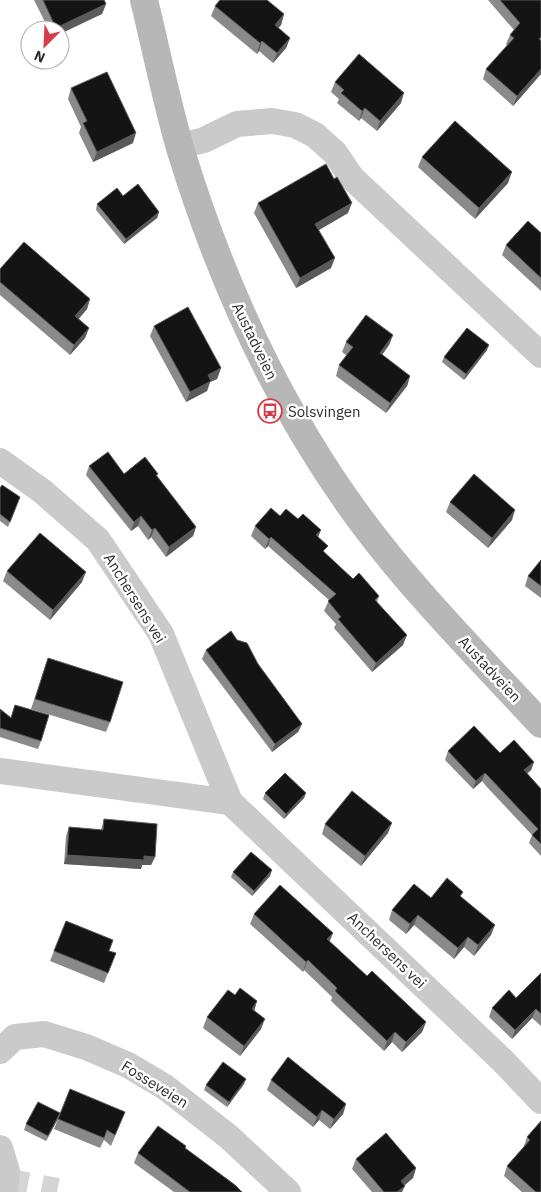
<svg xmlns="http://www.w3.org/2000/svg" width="541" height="1192" viewBox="0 0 541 1192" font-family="'IBM Plex Sans',sans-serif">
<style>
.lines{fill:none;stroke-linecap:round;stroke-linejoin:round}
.highway-tunnel{stroke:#d5d5d5;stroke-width:28;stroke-dasharray:28 14;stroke-linecap:butt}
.street{stroke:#cacaca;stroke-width:26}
.secondary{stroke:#b7b7b7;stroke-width:28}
.wall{fill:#8a8a8a}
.shaded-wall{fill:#5a5a5a}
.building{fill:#141414;stroke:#5a5a5a}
.labels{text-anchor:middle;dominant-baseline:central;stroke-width:5;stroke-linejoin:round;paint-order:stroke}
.street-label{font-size:15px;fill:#2d2d2d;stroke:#fff}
.poi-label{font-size:15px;fill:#2d2d2d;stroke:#fff;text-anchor:start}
</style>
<rect width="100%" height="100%" fill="#fff"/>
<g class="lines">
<!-- highway-tunnel -->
<polyline class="highway-tunnel" points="0,1181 57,1192"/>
<!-- street -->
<g class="street">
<polyline points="180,146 204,140 237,124 272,121 295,125 315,135 335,153 352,178 541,355"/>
<polyline points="0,461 42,491 98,540 161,634 230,802 502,1060 541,1101"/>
<polyline points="0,771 230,802"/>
<polyline points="0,1051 15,1037 44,1034 86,1047 128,1065 165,1087 229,1137 288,1192"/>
<polyline points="0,1148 7,1171 5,1192"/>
</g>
<!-- secondary -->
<path class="secondary" d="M144,0C156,49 166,99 180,148C219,276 274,399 352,508C408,586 476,654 541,724"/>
</g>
<!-- wall -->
<g class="wall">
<polygon points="34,0 104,0 106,4 102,14 60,30 49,30"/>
<polygon points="488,0 541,0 541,74 513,106 483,79 486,69 507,45 506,44 510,35 514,30"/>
<polygon points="215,6 284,14 281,25 278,28 290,38 286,48 273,63 259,51 257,54 211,16"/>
<polygon points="335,82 401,103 377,131 361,118 359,121 337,103 339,99 331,92"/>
<polygon points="71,88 133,143 93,162 79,133 81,127 68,99"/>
<polygon points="422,157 508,183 475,219 418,167"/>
<polygon points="123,196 159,212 157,218 124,244 96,210 97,204"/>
<polygon points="258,203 348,213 319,230 331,268 296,288 254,213"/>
<polygon points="541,233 541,291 502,255 506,245"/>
<polygon points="0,269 90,299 87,309 78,319 89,328 85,338 70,355 0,295"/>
<polygon points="154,326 221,368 217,379 210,382 207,391 186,402 150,336"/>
<polygon points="393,335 389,345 382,355 410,376 407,386 386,413 336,376 339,365 347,356 342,352 346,342"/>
<polygon points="487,350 464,380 442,362 444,357"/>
<polygon points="89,466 124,474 158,474 157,476 196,527 193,536 166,557 151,537 148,540 138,526 131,531 86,475"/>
<polygon points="0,488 20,497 8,527 0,521"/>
<polygon points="450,502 512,520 488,548 446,512"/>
<polygon points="280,516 318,537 325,553 353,579 379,596 377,602 403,645 372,672 334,628 336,624 324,611 329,600 268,546 265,549 251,536 255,526"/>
<polygon points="541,560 541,598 525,586 528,576"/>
<polygon points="7,571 82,582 50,620 3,581"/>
<polygon points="237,640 258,664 302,724 298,732 272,752 202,659 206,650"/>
<polygon points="48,658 110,722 106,732 31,709"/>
<polygon points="15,705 41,741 38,749 0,737 0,709 11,717"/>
<polygon points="448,751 500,753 534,762 531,770 527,774 541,789 541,856 529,843 532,835 486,786 482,781 473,789 445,760"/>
<polygon points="265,793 306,793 304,798 284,819 263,799"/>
<polygon points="104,819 155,857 151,865 142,865 141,869 64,864 66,836 69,827 101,830"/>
<polygon points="325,824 388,833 361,866 322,834"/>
<polygon points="233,872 270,876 252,896 231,877"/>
<polygon points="461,897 491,935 474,956 464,947 454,959 414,925 406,934 389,920 392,910 431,898"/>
<polygon points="254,914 333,933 329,942 367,976 426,1022 422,1032 402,1052 392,1042 384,1051 331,1001 332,997 304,970 303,972 250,924"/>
<polygon points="66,921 109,951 116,953 104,983 50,961"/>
<polygon points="541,973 541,1026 532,1018 512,1039 489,1017 492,1008 516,998"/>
<polygon points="235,995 257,1001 254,1011 261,1029 240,1056 203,1028 207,1017"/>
<polygon points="271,1080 346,1104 343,1114 330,1129 319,1120 313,1127 267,1090"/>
<polygon points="244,1084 227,1107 204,1090 206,1085"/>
<polygon points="125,1112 111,1146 104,1140 100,1148 54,1129 58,1119"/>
<polygon points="60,1113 46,1141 24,1130 26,1124"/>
<polygon points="541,1121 541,1192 522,1192 504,1176 507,1166 524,1147 524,1146 527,1137"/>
<polygon points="185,1148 242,1192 174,1192 134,1163 138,1153"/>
<polygon points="356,1159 416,1168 413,1178 404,1185 402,1192 372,1192 352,1169"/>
</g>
<!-- shaded-wall -->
<g class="shaded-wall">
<polygon points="106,4 102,14 60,34 60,30 55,30 56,28"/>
<polygon points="284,14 281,25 271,36 275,25"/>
<polygon points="290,38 286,48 273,63 277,53"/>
<polygon points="262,41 259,51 257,54 260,43"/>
<polygon points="541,69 541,74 513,106 517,96"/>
<polygon points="404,93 401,103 377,131 380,121"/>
<polygon points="365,108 361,118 359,121 362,111"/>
<polygon points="136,133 133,143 93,162 97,152"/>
<polygon points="512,172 508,183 475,219 479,208"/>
<polygon points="352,203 348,213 312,234 315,224"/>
<polygon points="159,212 157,218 124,244 126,239"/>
<polygon points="335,258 331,268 296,288 300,278"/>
<polygon points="90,299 87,309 72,327 75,316"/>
<polygon points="89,328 85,338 70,355 74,345"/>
<polygon points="393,335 389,345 376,363 380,353"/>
<polygon points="489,345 487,350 464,380 466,374"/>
<polygon points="221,368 217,379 210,382 207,391 186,402 190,392 208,375"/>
<polygon points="410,376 407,386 386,413 390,403"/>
<polygon points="515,510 512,520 488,548 492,538"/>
<polygon points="141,516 138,526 131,531 134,522"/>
<polygon points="196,527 193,536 166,557 169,547"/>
<polygon points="155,528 151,537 148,540 152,530"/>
<polygon points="321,530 317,540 316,535"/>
<polygon points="271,537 268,546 265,549 269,539"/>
<polygon points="86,572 82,582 50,620 53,610"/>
<polygon points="407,635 403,645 372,672 376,663"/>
<polygon points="302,724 298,732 272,752 275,744"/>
<polygon points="534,762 531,770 521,779 524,770"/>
<polygon points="485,773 482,781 473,789 476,781"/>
<polygon points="306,793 304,798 284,819 286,814"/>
<polygon points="392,823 388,833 361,866 365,856"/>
<polygon points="67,855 144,856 155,857 151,865 142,865 141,869 64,864"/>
<polygon points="272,870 270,876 252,896 254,891"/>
<polygon points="418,915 414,925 406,934 410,924"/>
<polygon points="495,925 491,935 474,956 478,945"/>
<polygon points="333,933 329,943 327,939"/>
<polygon points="468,937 464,947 454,959 458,948"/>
<polygon points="308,960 304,970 303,972 306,962"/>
<polygon points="257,1001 254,1011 252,1009"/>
<polygon points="536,1009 532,1018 512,1039 515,1030"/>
<polygon points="265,1019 261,1029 240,1056 244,1046"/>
<polygon points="426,1022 422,1032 402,1052 406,1042"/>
<polygon points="395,1032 392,1042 384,1051 387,1041"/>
<polygon points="246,1079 244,1084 227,1107 229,1102"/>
<polygon points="346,1104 343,1114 330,1129 334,1119"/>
<polygon points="322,1110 319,1120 313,1127 317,1117"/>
<polygon points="60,1113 58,1119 46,1141 48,1136"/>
<polygon points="416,1168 413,1178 397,1192 401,1181"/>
<polygon points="405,1186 402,1192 397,1192"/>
</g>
<!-- building -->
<g class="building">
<polygon points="43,0 104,0 106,4 56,28"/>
<polygon points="220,0 267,0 284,14 275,25 290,38 277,53 262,41 260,43 215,6"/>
<polygon points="500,0 541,0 541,37 539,39 541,41 541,69 517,96 486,69 514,38 510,35 520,23"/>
<polygon points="359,54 404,93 380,121 365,108 362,111 341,93 344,90 335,82"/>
<polygon points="107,72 136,133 97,152 83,123 87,121 71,88"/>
<polygon points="455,121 512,172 479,208 422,157"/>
<polygon points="326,164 334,179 337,177 352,203 315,224 335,258 300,278 258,203"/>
<polygon points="138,184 159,212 126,239 97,204 117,188 123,196"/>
<polygon points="528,221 541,233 541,278 506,245"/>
<polygon points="24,242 90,299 75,316 89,328 74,345 0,282 0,269"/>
<polygon points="188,307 221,368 208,375 211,381 190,392 154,326"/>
<polygon points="366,315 393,335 380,353 410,376 390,403 339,365 353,347 346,342"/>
<polygon points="467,328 489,345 466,374 444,357"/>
<polygon points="108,452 124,474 145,457 158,474 156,475 196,527 169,547 155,528 152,530 141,516 134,522 89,466"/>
<polygon points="474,474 515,510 492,538 450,502"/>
<polygon points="2,485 20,497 10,522 0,514 0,488"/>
<polygon points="271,508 280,516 286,509 298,519 303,514 321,530 316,535 328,546 323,551 353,579 359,573 379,596 375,600 407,635 376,663 338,619 341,617 328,601 336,594 271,537 269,539 255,526"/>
<polygon points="40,533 86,572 53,610 7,571"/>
<polygon points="541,560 541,586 528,576"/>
<polygon points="231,631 237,640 247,643 258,664 302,724 275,744 206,650"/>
<polygon points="48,658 123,682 110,722 35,699"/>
<polygon points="15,705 49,715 41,741 0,728 0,709 11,718"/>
<polygon points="474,726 500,753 514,740 534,762 524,770 541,789 541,844 532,835 538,829 489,777 485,773 476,781 448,751"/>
<polygon points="285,773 306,793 286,814 265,793"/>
<polygon points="352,791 392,823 365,856 325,824"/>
<polygon points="104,819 157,824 155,857 144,856 144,860 67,855 69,827 103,830"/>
<polygon points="251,852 272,870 254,891 233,872"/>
<polygon points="447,878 463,892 460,896 495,925 478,945 468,937 458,948 418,915 410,924 392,910 414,884 431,898"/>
<polygon points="280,885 333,933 327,939 367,976 372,971 426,1022 406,1042 395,1032 387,1041 335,991 337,988 308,960 306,962 254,914"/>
<polygon points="66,921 113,940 109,951 116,953 108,973 54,951"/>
<polygon points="541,973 541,1014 536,1009 515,1030 492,1008 509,990 516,998"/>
<polygon points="240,988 257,1001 252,1009 265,1019 244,1046 207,1017 228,990 235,995"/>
<polygon points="288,1057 346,1104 334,1119 322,1110 317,1117 271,1080"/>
<polygon points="223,1062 246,1079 229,1102 206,1085"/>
<polygon points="70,1089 125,1112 115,1135 107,1130 104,1138 58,1119"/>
<polygon points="38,1102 60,1113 48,1136 26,1124"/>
<polygon points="541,1121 541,1192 536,1192 507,1166 530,1140 527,1137"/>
<polygon points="158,1126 186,1146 185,1148 235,1185 242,1192 190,1192 138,1153"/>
<polygon points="386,1133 416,1168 401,1181 405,1186 397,1192 384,1192 356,1159"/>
</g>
<!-- icons -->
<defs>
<g id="bus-ring" transform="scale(1.25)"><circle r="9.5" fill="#fff" stroke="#d63d4a" stroke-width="1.5"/><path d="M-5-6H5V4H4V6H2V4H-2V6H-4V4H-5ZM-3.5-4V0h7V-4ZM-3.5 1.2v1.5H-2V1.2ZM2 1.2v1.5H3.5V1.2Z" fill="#d63d4a"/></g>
</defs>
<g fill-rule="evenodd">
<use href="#bus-ring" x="270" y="411"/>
</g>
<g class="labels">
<!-- street labels -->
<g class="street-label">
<text transform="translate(255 341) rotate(64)">Austadveien</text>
<text transform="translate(135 598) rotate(58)">Anchersens vei</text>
<text transform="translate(490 669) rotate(47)">Austadveien</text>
<text transform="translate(387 950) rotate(44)">Anchersens vei</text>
<text transform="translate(155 1084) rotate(32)">Fosseveien</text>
</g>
<!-- poi labels -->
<g class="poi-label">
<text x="288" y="411">Solsvingen</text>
</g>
</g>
<!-- north arrow -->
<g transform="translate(45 45) rotate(204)"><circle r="24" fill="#ffffff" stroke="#ababab"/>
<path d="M0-4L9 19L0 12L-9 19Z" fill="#d63d4a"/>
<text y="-8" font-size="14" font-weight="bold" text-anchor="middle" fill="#2d2d2d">N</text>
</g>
</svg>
